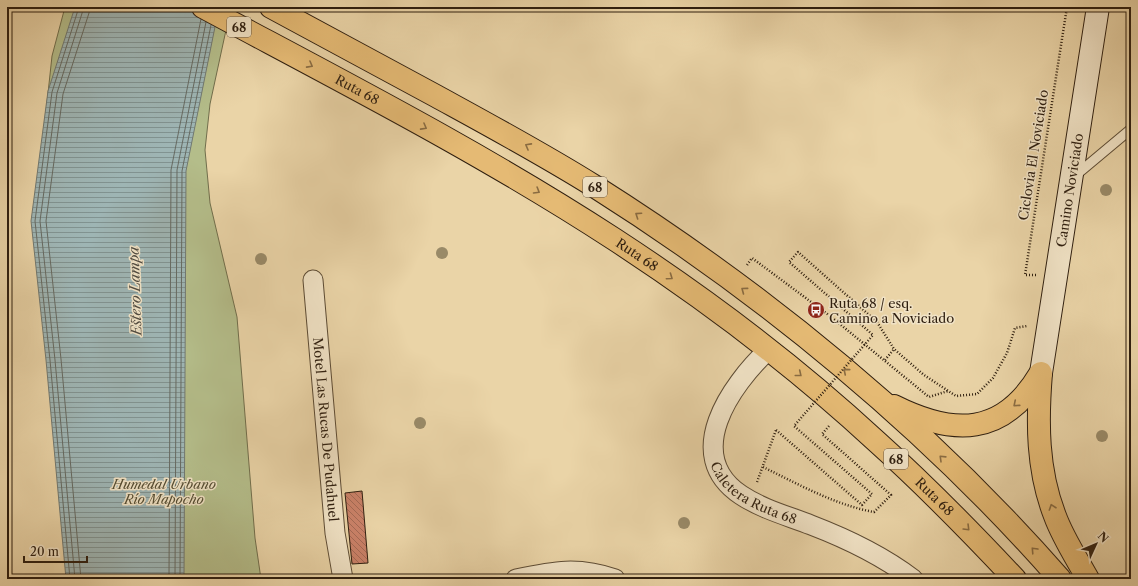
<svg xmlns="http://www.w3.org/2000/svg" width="1138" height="586" viewBox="0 0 1138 586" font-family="'Libre Caslon Text',serif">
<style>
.park{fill:#b4bd8a;stroke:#716e4c}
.water{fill:url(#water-rules);stroke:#717972}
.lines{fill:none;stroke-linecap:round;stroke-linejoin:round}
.shore{stroke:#666a62;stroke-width:1}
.building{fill:url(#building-back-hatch);stroke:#2e1e0f}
.lane-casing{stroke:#5d4c35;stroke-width:11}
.street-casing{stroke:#5d4c35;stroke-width:21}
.secondary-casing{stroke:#2e1e0f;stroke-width:24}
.highway-casing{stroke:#2e1e0f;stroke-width:24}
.path{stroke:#2e1e0f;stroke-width:2.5;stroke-dasharray:1 2;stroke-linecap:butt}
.lane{stroke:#f1e3c6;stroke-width:9}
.street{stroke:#f1e3c6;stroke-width:19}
.secondary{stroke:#f1e3c6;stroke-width:22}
.highway{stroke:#e5ba74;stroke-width:22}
.path-bridge{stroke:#2e1e0f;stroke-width:2.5;stroke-dasharray:1 2;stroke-linecap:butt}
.tree{fill:#998a68}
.oneway{stroke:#8a6c42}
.labels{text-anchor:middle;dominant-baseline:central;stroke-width:3;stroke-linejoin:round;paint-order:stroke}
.shield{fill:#f1e3c6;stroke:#685946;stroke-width:1}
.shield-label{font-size:12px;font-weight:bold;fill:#2e1e0f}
.street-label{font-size:13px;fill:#2e1e0f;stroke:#f1e3c6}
.poi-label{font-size:13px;fill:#2e1e0f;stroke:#f1e3c6;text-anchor:start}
.park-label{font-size:13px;font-style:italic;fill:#564e34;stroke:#f1e3c6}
.water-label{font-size:14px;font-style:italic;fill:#504b41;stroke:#f1e3c6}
</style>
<defs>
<pattern id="water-rules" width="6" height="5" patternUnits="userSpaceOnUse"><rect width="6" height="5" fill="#9eb5b4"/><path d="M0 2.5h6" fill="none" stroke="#819391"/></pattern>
<pattern id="building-back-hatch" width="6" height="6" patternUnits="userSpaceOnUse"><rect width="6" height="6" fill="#ca8168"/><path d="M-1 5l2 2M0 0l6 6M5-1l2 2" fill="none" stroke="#a46954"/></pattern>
</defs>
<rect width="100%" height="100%" fill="#ead4a7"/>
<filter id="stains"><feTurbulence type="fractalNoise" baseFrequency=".005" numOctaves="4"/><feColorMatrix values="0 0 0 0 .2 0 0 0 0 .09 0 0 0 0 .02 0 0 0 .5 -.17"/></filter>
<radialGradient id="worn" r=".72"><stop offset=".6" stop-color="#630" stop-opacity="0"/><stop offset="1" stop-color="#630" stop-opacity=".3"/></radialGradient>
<!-- park -->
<polygon class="park" points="65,7 231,7 210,104 205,150 210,203 237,317 255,538 261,579 71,579 45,121 52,56"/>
<!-- water -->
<polygon class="water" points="75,7 219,7 186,171 184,579 66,579 46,360 31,221 48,91"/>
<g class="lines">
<!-- shore -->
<g class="shore">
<polyline points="70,579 50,360 35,221 52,92 79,7"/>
<polyline points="75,579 55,360 40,221 57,93 84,7"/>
<polyline points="81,579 61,359 46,221 63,94 89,13 90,7"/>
<polyline points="169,579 171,170 201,19"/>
<polyline points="175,579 177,170 206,22"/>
<polyline points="180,579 182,171 211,25"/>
</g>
</g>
<!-- building -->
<polygon class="building" points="362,491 368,563 352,564 345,493"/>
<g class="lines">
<!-- lane casing -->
<g class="lane-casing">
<polyline id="lane" points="1076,175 1131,129"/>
</g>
<!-- street casing -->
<g class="street-casing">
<g id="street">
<path id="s1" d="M313,280L335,533L343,579"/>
<path id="s2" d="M768,350C731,385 681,455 741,495C762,509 788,516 811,525C845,538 884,557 913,579"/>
<path d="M516,579C554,571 578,566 615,579"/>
</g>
</g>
<!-- secondary casing -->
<g class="secondary-casing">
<g id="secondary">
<path id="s3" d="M1041,373L1098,7"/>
</g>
</g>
<!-- highway casing -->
<g class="highway-casing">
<g id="highway">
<path id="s4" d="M203,7C341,81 482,153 614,239C706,299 795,366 876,441C925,485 970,531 1015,579"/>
<path d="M271,7C326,37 381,66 436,96C489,125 543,154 594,186C765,294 927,427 1060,579"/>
<path d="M1041,373C1037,422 1037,470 1055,516C1063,538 1077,559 1088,579"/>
<path d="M894,406C954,436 1003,436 1040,374"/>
</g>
</g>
<!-- path -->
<g class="path">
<polyline points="747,265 752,258 830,316 929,397 948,391"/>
<polyline points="1036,275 1025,275 1067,7"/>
<polyline points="877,322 894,349 924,375 956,396 977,394 993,378 1007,353 1015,328 1027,326"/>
<polyline points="885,360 894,349"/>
<path d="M763,467C798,484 835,505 874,512L891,495L822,434L829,426"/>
<polyline points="757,482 776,430"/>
</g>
<!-- lane -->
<use href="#lane" class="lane"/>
<!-- street -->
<use href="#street" class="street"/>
<!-- secondary -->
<use href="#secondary" class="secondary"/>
<!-- highway -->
<use href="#highway" class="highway"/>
<!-- path-bridge -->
<polyline class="path-bridge" points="776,430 862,505 872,494 794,426 873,335 789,262 798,252 877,322"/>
</g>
<!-- trees -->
<g class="tree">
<circle cx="1106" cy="190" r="6"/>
<circle cx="442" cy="253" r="6"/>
<circle cx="261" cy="259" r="6"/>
<circle cx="420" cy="423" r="6"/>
<circle cx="1102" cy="436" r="6"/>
<circle cx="684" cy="523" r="6"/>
</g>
<!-- one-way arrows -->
<defs><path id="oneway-chevron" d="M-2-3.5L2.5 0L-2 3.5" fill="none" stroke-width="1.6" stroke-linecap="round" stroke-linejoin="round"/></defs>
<g class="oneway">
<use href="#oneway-chevron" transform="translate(310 65) rotate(29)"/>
<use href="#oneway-chevron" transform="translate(424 127) rotate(29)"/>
<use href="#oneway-chevron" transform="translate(528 146) rotate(-151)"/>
<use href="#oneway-chevron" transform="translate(537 191) rotate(31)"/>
<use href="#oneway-chevron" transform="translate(638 215) rotate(-146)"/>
<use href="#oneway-chevron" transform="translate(670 277) rotate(35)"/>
<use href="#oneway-chevron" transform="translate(744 290) rotate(-143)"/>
<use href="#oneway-chevron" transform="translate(846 371) rotate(-140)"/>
<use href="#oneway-chevron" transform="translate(799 374) rotate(39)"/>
<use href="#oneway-chevron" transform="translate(1016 404) rotate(140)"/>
<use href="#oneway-chevron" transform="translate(942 458) rotate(-136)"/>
<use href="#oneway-chevron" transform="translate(1052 507) rotate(-109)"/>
<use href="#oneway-chevron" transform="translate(967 528) rotate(45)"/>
<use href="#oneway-chevron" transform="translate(1034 550) rotate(-133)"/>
</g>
<!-- icons -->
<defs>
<g id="bus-disc" transform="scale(0.9)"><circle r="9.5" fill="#8f2418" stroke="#f1e3c6"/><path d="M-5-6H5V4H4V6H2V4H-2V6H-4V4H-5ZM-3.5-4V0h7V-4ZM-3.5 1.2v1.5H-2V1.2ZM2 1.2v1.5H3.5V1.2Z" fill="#fff"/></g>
</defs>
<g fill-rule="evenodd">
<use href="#bus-disc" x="816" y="310"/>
</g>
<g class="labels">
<!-- shield labels -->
<g class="shield">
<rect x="227" y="17" width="24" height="20" rx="3"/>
<rect x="583" y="177" width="24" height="20" rx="3"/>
<rect x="884" y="449" width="24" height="20" rx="3"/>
</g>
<g class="shield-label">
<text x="239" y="27">68</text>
<text x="595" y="187">68</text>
<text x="896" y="459">68</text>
</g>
<!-- street labels -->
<g class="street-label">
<text stroke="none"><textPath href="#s4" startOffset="175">Ruta 68</textPath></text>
<text transform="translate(1033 155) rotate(-81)">Ciclovia El Noviciado</text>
<text stroke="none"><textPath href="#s3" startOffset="185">Camino Noviciado</textPath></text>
<text stroke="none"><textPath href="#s4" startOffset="500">Ruta 68</textPath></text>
<text stroke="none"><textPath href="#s1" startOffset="150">Motel Las Rucas De Pudahuel</textPath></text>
<text stroke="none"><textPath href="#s2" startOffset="181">Caletera Ruta 68</textPath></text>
<text stroke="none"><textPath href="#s4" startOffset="884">Ruta 68</textPath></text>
</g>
<!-- poi labels -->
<g class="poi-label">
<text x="829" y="303">Ruta 68 / esq.<tspan x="829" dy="15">Camino a Noviciado</tspan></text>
</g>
<!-- park labels -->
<g class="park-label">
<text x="164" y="484">Humedal Urbano<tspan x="164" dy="15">Río Mapocho</tspan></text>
</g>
<!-- water labels -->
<g class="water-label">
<text transform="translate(135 291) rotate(-92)">Estero Lampa</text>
</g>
</g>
<!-- margin -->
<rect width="1138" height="586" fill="none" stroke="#ead4a7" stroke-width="24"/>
<rect x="8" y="8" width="1122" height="570" fill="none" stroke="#2e1e0f" stroke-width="2"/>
<rect x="12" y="12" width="1114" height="562" fill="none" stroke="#2e1e0f"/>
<!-- north arrow -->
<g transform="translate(1096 544) rotate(46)" stroke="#f1e3c6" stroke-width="3" paint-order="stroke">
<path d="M0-3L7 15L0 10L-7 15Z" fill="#2e1e0f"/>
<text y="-6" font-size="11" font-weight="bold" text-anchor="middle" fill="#2e1e0f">N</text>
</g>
<!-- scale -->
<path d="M24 556v6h63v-6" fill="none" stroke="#2e1e0f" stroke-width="2"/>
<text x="30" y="556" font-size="12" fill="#2e1e0f" stroke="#f1e3c6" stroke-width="3" paint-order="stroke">20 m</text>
<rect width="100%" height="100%" filter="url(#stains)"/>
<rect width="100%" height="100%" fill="url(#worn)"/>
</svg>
